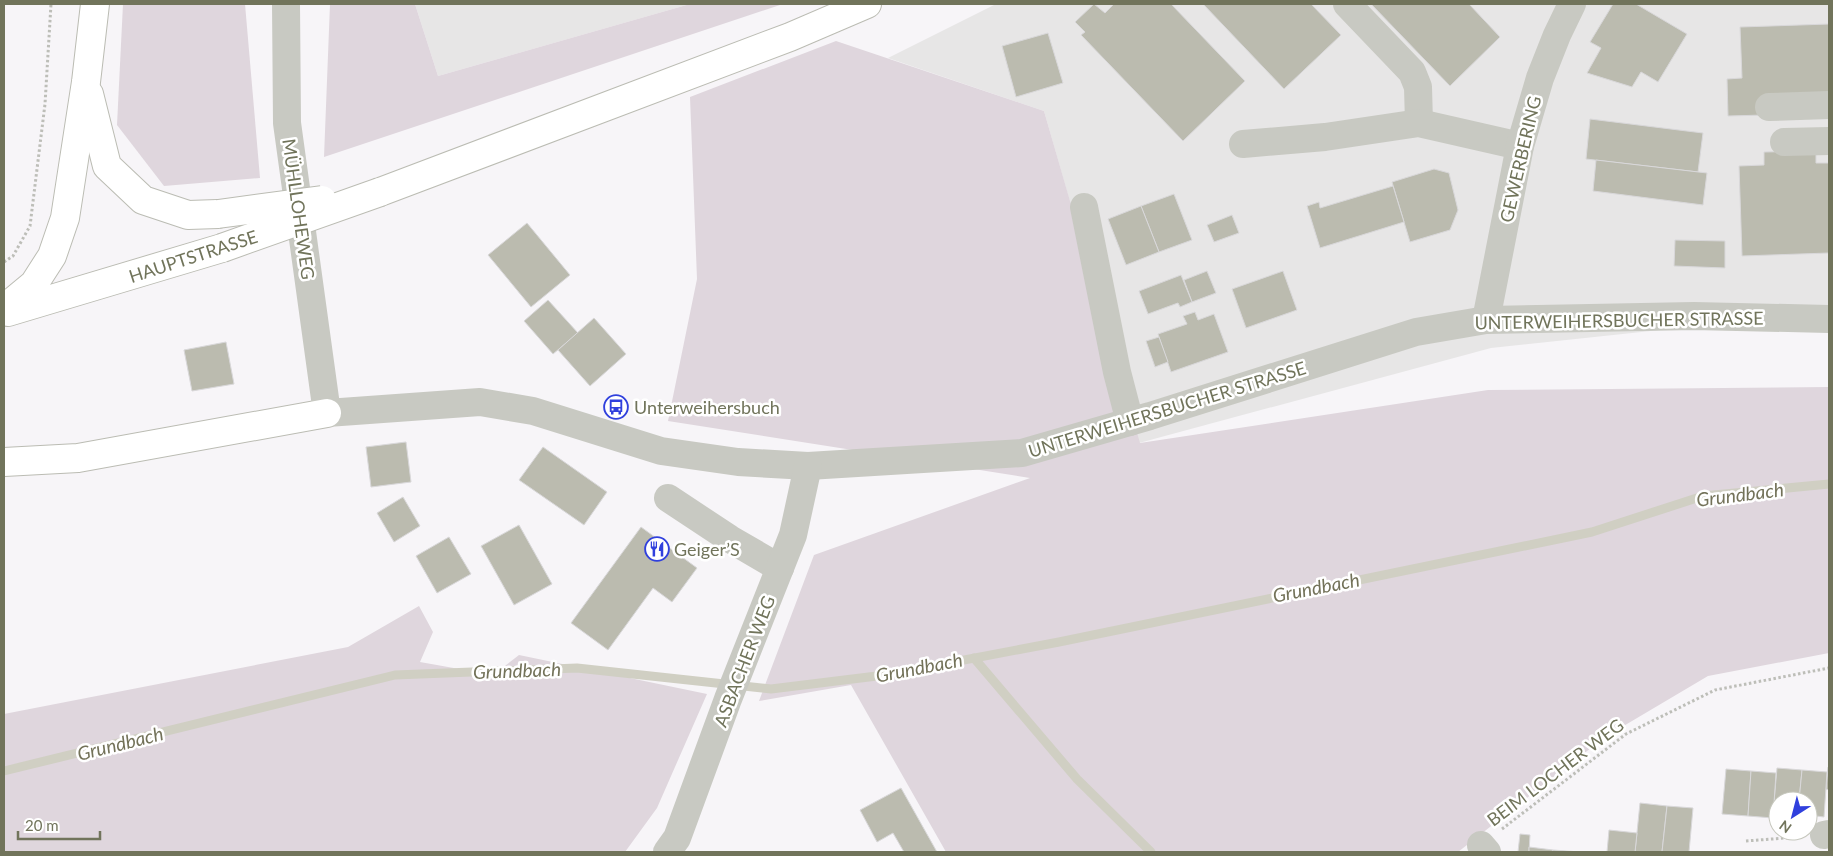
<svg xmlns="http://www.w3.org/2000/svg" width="1833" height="856" viewBox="0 0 1833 856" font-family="Lato,sans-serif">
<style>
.built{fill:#e7e6e6}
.green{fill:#dfd6dd}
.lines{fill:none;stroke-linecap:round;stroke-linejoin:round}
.stream{stroke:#d0cfc3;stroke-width:9}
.building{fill:#bbbbaf;stroke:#d9d8da}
.major-casing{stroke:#bbbcb3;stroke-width:30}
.path{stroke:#bdbeb8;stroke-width:3;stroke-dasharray:2.5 2.5;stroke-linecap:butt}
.minor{stroke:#c8c9c2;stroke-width:28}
.major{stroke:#fff;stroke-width:28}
.major-bridge-casing{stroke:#bbbcb3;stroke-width:30;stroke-linecap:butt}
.major-bridge{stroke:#fff;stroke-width:28}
.labels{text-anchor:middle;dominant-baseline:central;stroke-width:5;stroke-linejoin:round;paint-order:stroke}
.street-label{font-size:18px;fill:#71745b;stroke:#fff}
.poi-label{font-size:18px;fill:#71745b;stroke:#fff;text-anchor:start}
.water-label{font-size:19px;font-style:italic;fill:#737259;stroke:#fff}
</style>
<rect width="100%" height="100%" fill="#f7f5f8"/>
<!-- built -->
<g class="built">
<polygon points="415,4 690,4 438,76"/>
<polygon points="996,4 1829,4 1829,312 1491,348 1139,443 1044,111 888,58"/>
</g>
<!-- green -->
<g class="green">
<polygon points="123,4 245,4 260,178 164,186 117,125"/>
<polygon points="330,4 415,4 438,76 690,4 783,4 324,157"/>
<polygon points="836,41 1044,111 1140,443 1488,390 1829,387 1829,653 1708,676 1605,737 1458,852 946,852 851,685 759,701 814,555 1030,478 668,421 697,279 690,97"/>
<polygon points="419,606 433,632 420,662 493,675 519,655 707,694 657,808 625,852 4,852 4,714 348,647"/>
</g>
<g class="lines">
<!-- stream -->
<g class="stream">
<polyline points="974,658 1077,779 1151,852"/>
<polyline points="4,771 395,675 577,668 771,689 885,675 1059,642 1592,532 1703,496 1829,484"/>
</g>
</g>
<!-- building -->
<g class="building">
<polygon points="1094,4 1105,13 1114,4 1171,4 1245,81 1183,141 1081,35 1085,32 1075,22"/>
<polygon points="1203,4 1311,4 1341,35 1284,89"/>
<polygon points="1371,4 1469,4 1500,37 1450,86"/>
<polygon points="1613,4 1636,4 1687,34 1658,82 1641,72 1632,87 1587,73 1601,48 1590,42"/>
<polygon points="1829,24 1829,98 1764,115 1728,116 1727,79 1742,78 1740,27"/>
<polygon points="1048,33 1063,83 1016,97 1002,46"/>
<polygon points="1590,119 1703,133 1698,172 1586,159"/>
<polygon points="1816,151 1816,163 1829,163 1829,253 1742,256 1739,166 1764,165 1764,152"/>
<polygon points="1596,160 1707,173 1703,205 1593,191"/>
<polygon points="1434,169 1449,173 1458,210 1450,230 1410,242 1392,182"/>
<polygon points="1393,186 1404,222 1320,248 1307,206 1319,202 1320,208"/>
<polygon points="1174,194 1192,240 1159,252 1141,206"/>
<polygon points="1141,206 1159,252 1126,265 1108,219"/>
<polygon points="1232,215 1239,233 1214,242 1207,225"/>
<polygon points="527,223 570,275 531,307 488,255"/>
<polygon points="1675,240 1725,241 1725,268 1674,266"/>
<polygon points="1207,271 1216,293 1192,302 1184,280"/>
<polygon points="1283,271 1297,310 1246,328 1232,289"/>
<polygon points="1181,275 1192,302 1180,307 1178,303 1148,314 1139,291"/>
<polygon points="548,300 578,333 553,354 524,321"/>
<polygon points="1195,312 1198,320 1214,314 1228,352 1171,372 1158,334 1187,324 1183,316"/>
<polygon points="594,318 626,354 590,386 558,350"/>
<polygon points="1159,337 1168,362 1155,367 1146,341"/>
<polygon points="226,342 234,384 192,391 184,350"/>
<polygon points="406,442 411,482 371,487 366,447"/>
<polygon points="543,447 607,492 584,525 519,480"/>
<polygon points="403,497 420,526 394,542 377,513"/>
<polygon points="519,525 552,584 514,605 481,546"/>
<polygon points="641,527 697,568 672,602 653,588 608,650 571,623"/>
<polygon points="449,537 471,574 437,593 416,556"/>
<polygon points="1828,767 1829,767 1829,790 1826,789"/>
<polygon points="1777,768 1802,770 1799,801 1778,801 1778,813 1773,813"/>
<polygon points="1726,769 1751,771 1748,816 1722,814"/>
<polygon points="1802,770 1827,772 1824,817 1808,815 1808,801 1799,801"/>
<polygon points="1751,771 1776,773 1773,818 1748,816"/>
<polygon points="901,788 937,852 904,852 893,833 877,842 860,810"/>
<polygon points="1640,803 1667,806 1662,852 1635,852"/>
<polygon points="1667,806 1693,808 1689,852 1662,852"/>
<polygon points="1609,830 1637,833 1635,852 1607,852"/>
<polygon points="1520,834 1530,835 1529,852 1518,852"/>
<polygon points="1529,847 1553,850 1552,852 1529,852"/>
<polygon points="1553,850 1580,852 1552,852"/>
</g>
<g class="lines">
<!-- major casing -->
<g class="major-casing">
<g id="major">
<polyline points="89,94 107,166 143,200 188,215 218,214"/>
<polyline points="380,192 790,37 867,4"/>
<polyline points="4,309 34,284 52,256 65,218 86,82 95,4"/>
<polyline points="8,312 222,248"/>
<polyline points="4,462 78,458 327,413"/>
</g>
</g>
<!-- path -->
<g class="path">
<polyline points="4,262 13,256 30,226 45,104 51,4"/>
<polyline points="1502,829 1626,734 1715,690 1829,668"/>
<polyline points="1746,841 1798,837"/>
</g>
<!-- minor -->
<g class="minor">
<polyline points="286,4 287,123 327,413 480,402 533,411 661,451 738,462 808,466 1022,453 1150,416 1416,332 1486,320 1694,316 1829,319"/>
<polyline points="1347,4 1412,72 1418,87 1419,123"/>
<polyline points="1769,107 1829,105"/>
<polyline points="1784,142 1829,141"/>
<polyline points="1243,144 1325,137 1419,123 1520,146"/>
<polyline points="1084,207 1117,372 1130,422"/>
<polyline points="1486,320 1520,146 1540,78 1557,35 1572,4"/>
<polyline points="668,498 730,539 780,568"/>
<polyline points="1824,835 1829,834"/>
<polyline points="1481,845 1487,852"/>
<polyline points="667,852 677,838 728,699 793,535 808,466"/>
</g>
<!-- major -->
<use href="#major" class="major"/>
<!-- major-bridge casing -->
<g class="major-bridge-casing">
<g id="major-bridge">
<polyline points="218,214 322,200"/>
<polyline points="222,248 380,192"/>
</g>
</g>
<!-- major-bridge -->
<use href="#major-bridge" class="major-bridge"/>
</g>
<!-- icons -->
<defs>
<g id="bus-ring" transform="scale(1.25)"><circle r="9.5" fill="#fff" stroke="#3040dd" stroke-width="1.5"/><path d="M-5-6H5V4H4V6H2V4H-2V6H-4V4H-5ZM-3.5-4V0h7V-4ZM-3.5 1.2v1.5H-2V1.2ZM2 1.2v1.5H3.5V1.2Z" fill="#3040dd"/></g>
<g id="restaurant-ring" transform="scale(1.25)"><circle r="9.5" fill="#fff" stroke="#3040dd" stroke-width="1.5"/><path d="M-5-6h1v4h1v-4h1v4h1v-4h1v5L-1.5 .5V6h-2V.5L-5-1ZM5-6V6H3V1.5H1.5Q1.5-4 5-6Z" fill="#3040dd"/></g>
</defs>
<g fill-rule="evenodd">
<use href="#bus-ring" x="616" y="407"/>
<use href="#restaurant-ring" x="657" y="549"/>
</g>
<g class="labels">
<!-- street labels -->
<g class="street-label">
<text transform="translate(1520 159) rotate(-77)">GEWERBERING</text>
<text transform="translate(299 209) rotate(82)">MÜHLLOHEWEG</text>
<text transform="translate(193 256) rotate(-18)">HAUPTSTRASSE</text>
<text transform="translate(1619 320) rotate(-1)">UNTERWEIHERSBUCHER STRASSE</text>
<text transform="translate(1167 409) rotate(-17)">UNTERWEIHERSBUCHER STRASSE</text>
<text transform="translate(744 661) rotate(-69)">ASBACHER WEG</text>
<text transform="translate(1555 772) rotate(-37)">BEIM LOCHER WEG</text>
</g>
<!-- poi labels -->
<g class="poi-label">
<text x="634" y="407">Unterweihersbuch</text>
<text x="674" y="549">Geiger’S</text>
</g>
<!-- water labels -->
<g class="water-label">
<text transform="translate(1740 494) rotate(-7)">Grundbach</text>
<text transform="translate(1316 587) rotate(-11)">Grundbach</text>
<text transform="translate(919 667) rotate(-11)">Grundbach</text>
<text transform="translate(517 670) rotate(-2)">Grundbach</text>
<text transform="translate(120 743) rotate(-14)">Grundbach</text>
</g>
</g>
<!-- border -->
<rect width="1833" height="856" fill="none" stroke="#71745b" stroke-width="10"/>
<!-- north arrow -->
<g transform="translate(1793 816) rotate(216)"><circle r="24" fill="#ffffff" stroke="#c6c7bd"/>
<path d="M0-4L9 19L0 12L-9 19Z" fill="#3040dd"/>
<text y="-8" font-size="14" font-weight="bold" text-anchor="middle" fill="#71745b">N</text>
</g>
<!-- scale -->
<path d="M18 831v8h82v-8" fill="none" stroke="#71745b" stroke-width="2.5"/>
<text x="25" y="831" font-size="15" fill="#71745b" stroke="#ffffff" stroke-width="4" paint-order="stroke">20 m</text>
</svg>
